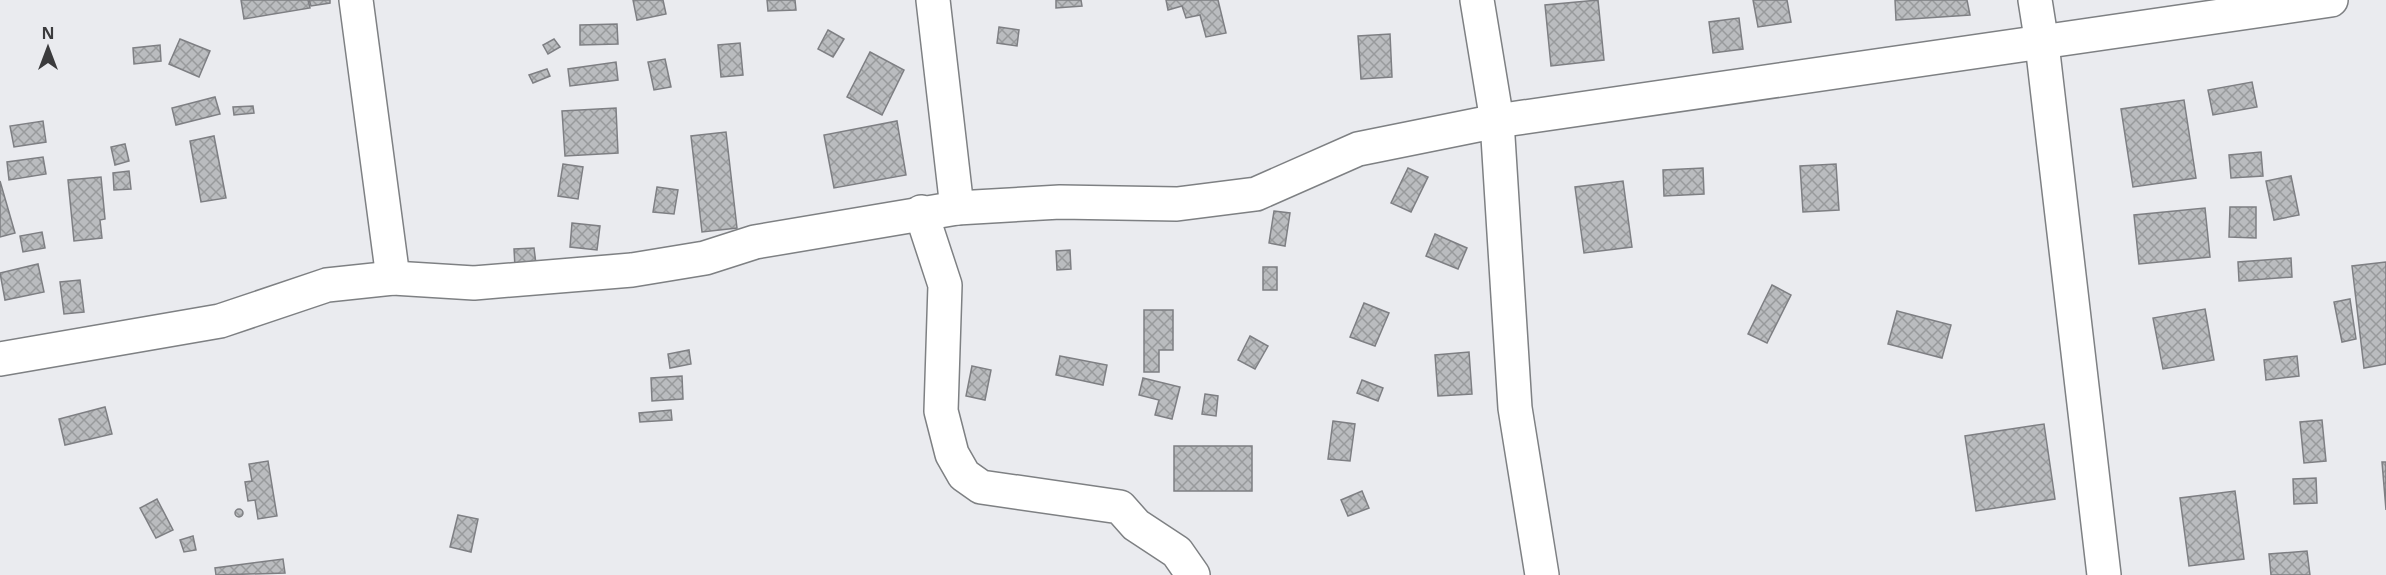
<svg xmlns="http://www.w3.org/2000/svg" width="2386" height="575" viewBox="0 0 2386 575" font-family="'Open Sans',sans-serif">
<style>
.building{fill:url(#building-cross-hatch);stroke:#7e7f83;stroke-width:1.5}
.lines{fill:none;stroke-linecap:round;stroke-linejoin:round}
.minor-casing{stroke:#7e8083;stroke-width:36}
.minor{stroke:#fff;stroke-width:33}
</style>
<defs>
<pattern id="building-cross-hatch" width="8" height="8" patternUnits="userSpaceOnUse" patternTransform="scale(1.5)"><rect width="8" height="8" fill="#babcbf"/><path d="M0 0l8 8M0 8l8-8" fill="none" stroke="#989a9c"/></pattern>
</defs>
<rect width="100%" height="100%" fill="#eaebef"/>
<!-- building -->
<g class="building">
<polygon points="241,0 308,0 310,8 244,19"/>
<polygon points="309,0 330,0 330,3 311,6"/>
<polygon points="633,0 663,0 666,14 637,20"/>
<polygon points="767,0 795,0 796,10 768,11"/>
<polygon points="1056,0 1081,0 1082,6 1056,8"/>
<polygon points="1166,0 1218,0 1226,33 1206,37 1200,15 1186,18 1182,6 1168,10"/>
<polygon points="1598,0 1604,60 1551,66 1545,5"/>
<polygon points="1753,0 1787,0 1791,22 1758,27"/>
<polygon points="1895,0 1967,0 1970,15 1896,20"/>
<polygon points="1739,18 1743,49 1713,53 1709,22"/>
<polygon points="617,24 618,44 580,45 580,25"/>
<polygon points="999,27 1019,30 1017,46 997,43"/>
<polygon points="828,30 844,39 833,57 818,49"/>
<polygon points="1390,34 1392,77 1361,79 1358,36"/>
<polygon points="180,39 210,51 199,77 169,64"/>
<polygon points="554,39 560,47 548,54 543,45"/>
<polygon points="740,43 743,75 721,77 718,45"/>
<polygon points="160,45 161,61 134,64 133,48"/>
<polygon points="870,52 904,70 882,115 847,97"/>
<polygon points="665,59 671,87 654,90 648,62"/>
<polygon points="616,62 618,80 570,86 568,69"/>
<polygon points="547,69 550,76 533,83 529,75"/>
<polygon points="2252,82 2257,107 2213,115 2208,90"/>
<polygon points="215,97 220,114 176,125 172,108"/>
<polygon points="2184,100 2196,178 2133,187 2121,109"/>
<polygon points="253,106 254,113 234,115 233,107"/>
<polygon points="616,108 618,153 565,156 562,111"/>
<polygon points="43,121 46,142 14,147 10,126"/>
<polygon points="897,121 906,175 834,188 824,135"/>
<polygon points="726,132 737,228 702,232 691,136"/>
<polygon points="214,136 226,198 201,202 190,141"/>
<polygon points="125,144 129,161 115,165 111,147"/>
<polygon points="2261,152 2263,176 2231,178 2229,155"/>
<polygon points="43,157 46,174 9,180 7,162"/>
<polygon points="563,164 583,167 578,199 558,196"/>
<polygon points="1836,164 1839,210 1803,212 1800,166"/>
<polygon points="1408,168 1428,177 1411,212 1391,203"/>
<polygon points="1703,168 1704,194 1664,196 1663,170"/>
<polygon points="129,171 131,189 114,190 113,173"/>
<polygon points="2291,176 2299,215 2274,220 2266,181"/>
<polygon points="101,177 105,219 100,220 102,238 74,241 68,180"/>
<polygon points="0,181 15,233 0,237"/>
<polygon points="1623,181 1632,247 1584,253 1575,187"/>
<polygon points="657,187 678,190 674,214 653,212"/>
<polygon points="2230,207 2256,207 2256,238 2229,237"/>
<polygon points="2205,208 2210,257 2139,264 2134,215"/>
<polygon points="1274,211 1290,213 1285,246 1269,243"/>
<polygon points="572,223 600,226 597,250 570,247"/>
<polygon points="42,232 45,248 23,252 20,236"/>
<polygon points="1435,234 1467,248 1458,269 1426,256"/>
<polygon points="534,248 536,264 515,267 514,249"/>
<polygon points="1070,250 1071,269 1057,270 1056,251"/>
<polygon points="2291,258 2292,277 2239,281 2238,262"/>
<polygon points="2386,262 2386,364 2364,368 2352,266"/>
<polygon points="38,264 44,292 5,300 0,273"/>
<rect x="1263" y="267" width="14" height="23"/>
<polygon points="80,280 84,312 64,314 60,282"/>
<polygon points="1772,285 1791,295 1767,343 1748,334"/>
<polygon points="2350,299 2356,339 2342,342 2334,302"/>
<polygon points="1364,303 1389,313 1375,346 1350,337"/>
<polygon points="2205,309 2214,360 2163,369 2153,318"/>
<polygon points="1144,310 1173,310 1173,350 1159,350 1159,372 1144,372"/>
<polygon points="1897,311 1951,325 1942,358 1888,344"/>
<polygon points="1250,336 1268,346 1255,369 1238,360"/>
<polygon points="689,350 691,364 670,368 668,354"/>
<polygon points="1469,352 1472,394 1438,396 1435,355"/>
<polygon points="1060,356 1107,365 1103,385 1056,375"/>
<polygon points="2297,356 2299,376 2266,380 2264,360"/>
<polygon points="972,366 991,370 985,400 966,396"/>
<polygon points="682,376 683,399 652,401 651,378"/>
<polygon points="1143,378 1180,387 1172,419 1155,415 1159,400 1139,395"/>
<polygon points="1362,380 1383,388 1378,401 1357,393"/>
<polygon points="1205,394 1218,396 1216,416 1202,414"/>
<polygon points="105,407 112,434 65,445 59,419"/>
<polygon points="671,410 672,420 640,422 639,413"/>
<polygon points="2322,420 2326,461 2304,463 2300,422"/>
<polygon points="1333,421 1355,424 1350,461 1328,459"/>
<polygon points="2044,424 2055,499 1976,511 1965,436"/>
<rect x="1174" y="446" width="78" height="45"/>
<polygon points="268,461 277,516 258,519 255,500 248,501 245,482 252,481 249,464"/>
<polygon points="2382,462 2386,462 2386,510"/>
<polygon points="2316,478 2317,503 2294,504 2293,479"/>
<polygon points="1362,491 1369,508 1348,516 1341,500"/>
<polygon points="2235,491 2244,559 2189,566 2180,498"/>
<polygon points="157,499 173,530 156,538 140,508"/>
<circle cx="239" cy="513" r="4"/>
<polygon points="458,515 478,519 471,552 450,547"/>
<polygon points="193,536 196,550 184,552 180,540"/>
<polygon points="2307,551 2310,575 2271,575 2269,554"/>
<polygon points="283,559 285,573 216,575 215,568"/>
</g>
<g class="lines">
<!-- minor casing -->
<g class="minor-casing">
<g id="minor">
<polyline points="356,0 393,278"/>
<polyline points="933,0 957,208"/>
<polyline points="1477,0 1497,121 1515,408 1542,575"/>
<polyline points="2035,0 2042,44 2104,575"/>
<polyline points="921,212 945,285 941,411 952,454 964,475 981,487 1120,507 1136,525 1177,552 1193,575"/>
<polyline points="0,359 220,321 327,285 393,278 474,283 632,270 705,258 755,242 957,208 1060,202 1177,204 1256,194 1358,149 1497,121 2331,0"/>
</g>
</g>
<!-- minor -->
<use href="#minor" class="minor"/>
</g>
<!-- north arrow -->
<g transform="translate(48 48)" stroke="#eaebef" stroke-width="4.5" paint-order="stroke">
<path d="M0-4.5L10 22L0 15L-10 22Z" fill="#3b3b3d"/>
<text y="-9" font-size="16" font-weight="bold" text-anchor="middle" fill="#3b3b3d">N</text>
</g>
</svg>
